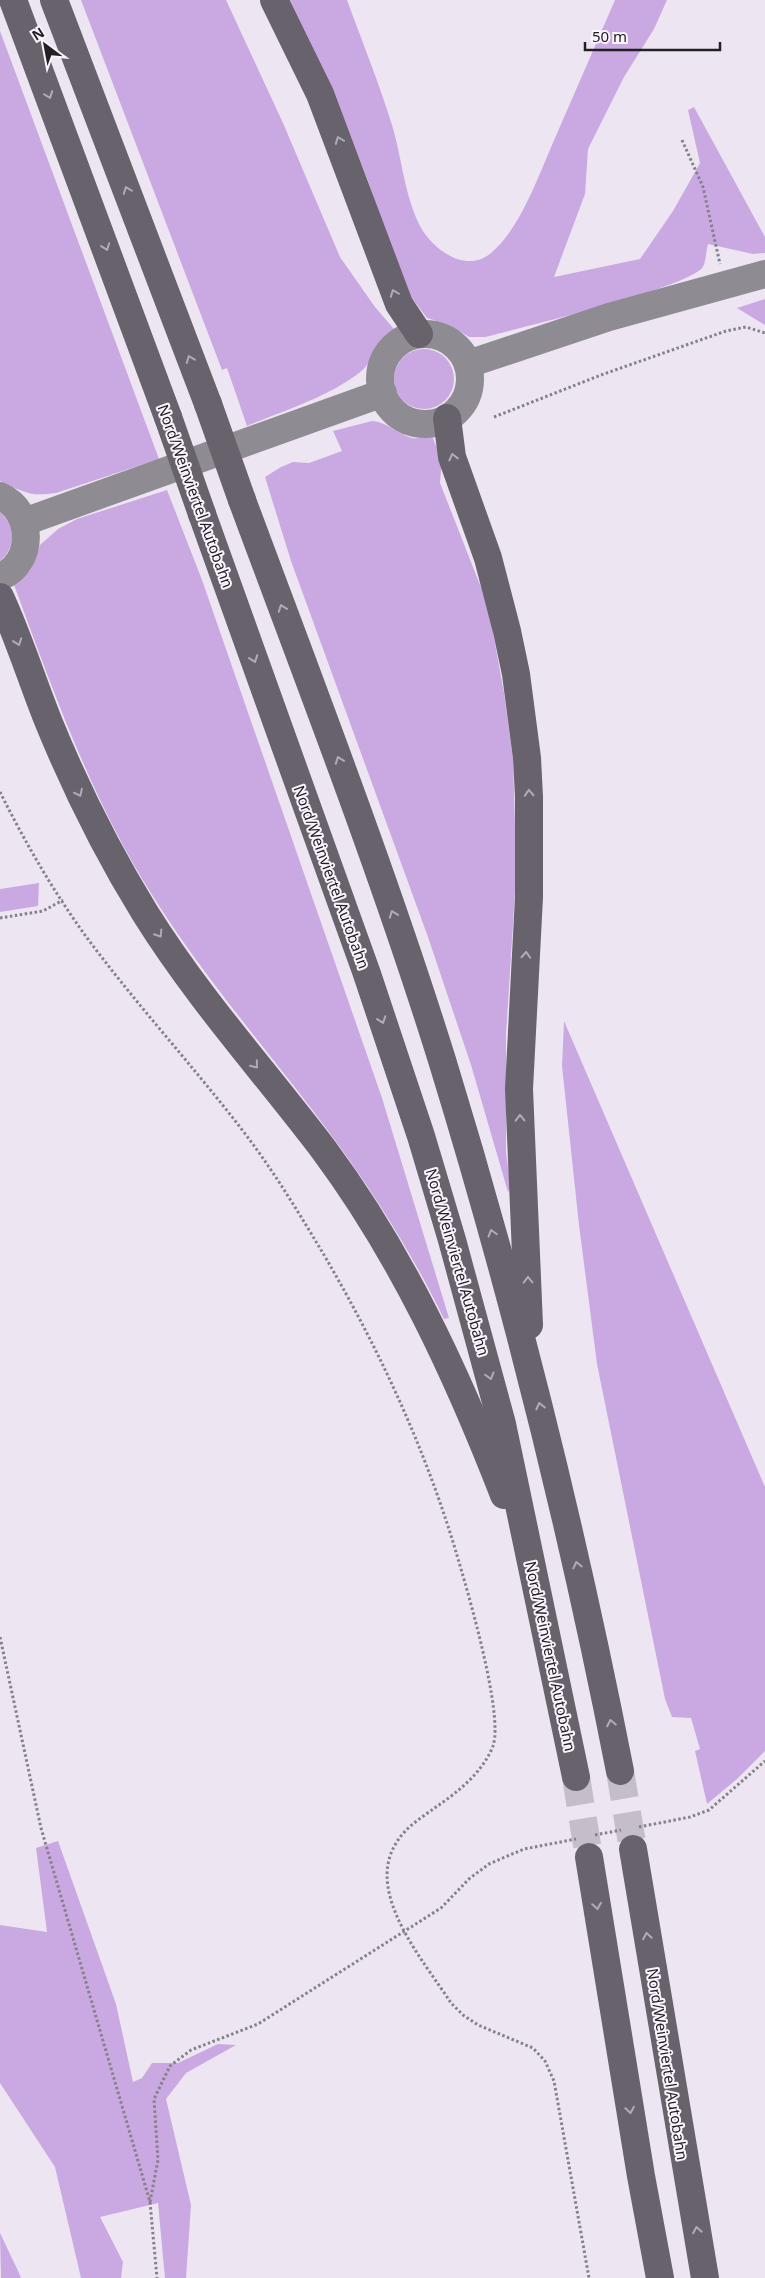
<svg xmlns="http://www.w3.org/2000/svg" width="765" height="2278" viewBox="0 0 765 2278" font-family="'Noto Sans',sans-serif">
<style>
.green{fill:#caa9e2}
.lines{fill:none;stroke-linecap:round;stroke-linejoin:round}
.highway-tunnel{stroke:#c5bec9;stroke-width:28;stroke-dasharray:28 14;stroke-linecap:butt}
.path{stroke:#858189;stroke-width:3;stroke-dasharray:2.5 2.5;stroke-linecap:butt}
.secondary{stroke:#8f8b92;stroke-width:28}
.highway{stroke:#67626c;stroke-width:28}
.highway-bridge{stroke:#67626c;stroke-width:28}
.oneway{stroke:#b0abb4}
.labels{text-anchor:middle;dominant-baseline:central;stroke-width:4;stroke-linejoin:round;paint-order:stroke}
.street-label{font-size:15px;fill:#232025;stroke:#f9f4fd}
</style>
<rect width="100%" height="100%" fill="#ede6f2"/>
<!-- green -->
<g class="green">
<path d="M81,0H226L283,123L340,257L375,307L394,329C374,342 376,360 359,373C326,398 285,410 247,426L227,368L222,370Z"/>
<path d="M288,0H347C362,41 379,83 392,125C402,158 404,194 420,226C433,250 466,274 491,253C521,228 539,174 555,138C575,92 595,46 615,0H667L654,29L624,77L588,149L585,194L554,277L640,259L673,211L700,163L688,110L694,107L765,237V253L753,254L708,244C706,251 706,261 703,267C688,288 519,328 485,337H469L450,325L427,318L405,289L368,181L338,103Z"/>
<path d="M0,31L159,459L56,493C29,497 24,492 0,481Z"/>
<polygon points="765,299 765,325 737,308"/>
<circle cx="424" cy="379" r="30"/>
<path d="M372,421C387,422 398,434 412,438C418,439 426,437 432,436L442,460L440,483L482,590L492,627L504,693L513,759L515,824V892L506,1035V1153L511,1187L508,1192L471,1065L428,937L291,561L265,477L281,467L293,462L309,463L342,451L333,431Z"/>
<path d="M167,490L202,580L382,1098L449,1318L444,1319C414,1257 377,1198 337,1143C277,1061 209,985 154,898C92,801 54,693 14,585L31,569L40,545L58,529L77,519Z"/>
<path d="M0,512C16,527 16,547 0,561Z"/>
<polygon points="39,883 38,906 0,912 0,889"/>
<polygon points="564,1021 765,1487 765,1751 737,1779 707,1804 695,1751 700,1749 691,1718 672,1717 665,1699 597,1364 579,1225 562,1066"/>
<polygon points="58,1841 116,2004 133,2082 142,2078 152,2063 178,2063 218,2044 236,2045 186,2073 166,2099 191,2205 186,2278 165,2278 158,2203 100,2217 123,2262 121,2278 81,2278 55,2167 0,2083 0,1925 47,1932 36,1848"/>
<polygon points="0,2233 19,2273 21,2278 1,2278"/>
</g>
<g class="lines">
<!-- highway-tunnel -->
<g class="highway-tunnel">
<polyline points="620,1771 633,1849"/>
<polyline points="576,1777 589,1857"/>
</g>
<!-- path -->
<g class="path">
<polyline points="682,140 703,187 720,264"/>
<polyline points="494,417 601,375 726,331 746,327 765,333"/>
<path d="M0,792C28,848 61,905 100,955C146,1015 197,1071 243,1131C273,1170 299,1213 324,1255C379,1349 425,1448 456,1552C467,1589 504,1714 493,1746C483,1772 458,1792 436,1807C421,1818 404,1828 395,1845C366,1895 424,1961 451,2003L463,2015L478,2025L533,2048L545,2061L554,2081L589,2278"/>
<polyline points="0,918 43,911 63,900"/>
<polyline points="0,1637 41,1828 150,2202 157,2278"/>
<polyline points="639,1827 690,1817 709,1810 765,1761"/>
<polyline points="595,1835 621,1830"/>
<polyline points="150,2202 158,2160 154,2099 170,2066 191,2050 258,2024 441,1908 470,1878 489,1864 524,1849 576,1839"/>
</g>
<!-- secondary -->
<g class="secondary">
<circle cx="425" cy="379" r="45"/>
<polyline points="468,364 609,317 765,274"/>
<path d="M0,496C34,511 35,563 0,577"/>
<polyline points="24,522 383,393"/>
</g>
<!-- highway -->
<g class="highway">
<polyline points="13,0 168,417"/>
<polyline points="54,0 208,404"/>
<polyline points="274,0 320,94 399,304 419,334"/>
<polyline points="447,418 452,457 488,558 507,631 516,674 527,758 529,797 529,897 519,1089 529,1325"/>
<path d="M242,500C311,686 383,871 442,1060C514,1294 573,1531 620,1771"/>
<polyline points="202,514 367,974 421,1136 452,1240 502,1424 576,1777"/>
<path d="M0,597C19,638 32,681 49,723C76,789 108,853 145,913C198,998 264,1071 324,1150C402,1255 457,1374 504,1495"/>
<polyline points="633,1849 705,2278"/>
<polyline points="589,1857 641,2176 660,2278"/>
</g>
<!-- highway-bridge -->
<g class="highway-bridge">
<polyline points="208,404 242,500"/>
<polyline points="168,417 202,514"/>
</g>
</g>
<!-- one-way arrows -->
<defs><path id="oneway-chevron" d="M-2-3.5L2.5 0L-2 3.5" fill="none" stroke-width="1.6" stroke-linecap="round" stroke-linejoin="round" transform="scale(1.25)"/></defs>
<g class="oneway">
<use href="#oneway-chevron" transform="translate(49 95) rotate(69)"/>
<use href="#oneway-chevron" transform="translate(339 140) rotate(-111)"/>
<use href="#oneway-chevron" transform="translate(127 190) rotate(-111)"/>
<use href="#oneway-chevron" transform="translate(106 247) rotate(70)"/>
<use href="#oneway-chevron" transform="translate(394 293) rotate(-111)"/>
<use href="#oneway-chevron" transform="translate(190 359) rotate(-111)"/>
<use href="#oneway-chevron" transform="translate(453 457) rotate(-104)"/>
<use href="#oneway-chevron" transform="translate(282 608) rotate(-110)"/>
<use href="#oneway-chevron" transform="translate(18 642) rotate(70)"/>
<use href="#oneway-chevron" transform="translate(254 659) rotate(70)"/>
<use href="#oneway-chevron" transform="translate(339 760) rotate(-110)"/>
<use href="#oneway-chevron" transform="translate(79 793) rotate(64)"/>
<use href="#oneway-chevron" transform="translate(529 793) rotate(-93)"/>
<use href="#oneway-chevron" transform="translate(393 914) rotate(-110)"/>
<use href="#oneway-chevron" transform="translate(159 934) rotate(57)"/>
<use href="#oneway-chevron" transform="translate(526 955) rotate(-87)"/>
<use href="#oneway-chevron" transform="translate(382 1020) rotate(71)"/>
<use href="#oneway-chevron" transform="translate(255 1065) rotate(51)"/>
<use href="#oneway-chevron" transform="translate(520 1118) rotate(-91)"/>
<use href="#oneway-chevron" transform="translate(492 1233) rotate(-106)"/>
<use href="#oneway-chevron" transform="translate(528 1280) rotate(-91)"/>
<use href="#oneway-chevron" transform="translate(490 1376) rotate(75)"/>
<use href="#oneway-chevron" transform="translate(540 1406) rotate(-103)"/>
<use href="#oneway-chevron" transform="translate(577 1565) rotate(-103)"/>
<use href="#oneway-chevron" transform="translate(611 1723) rotate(-101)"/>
<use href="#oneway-chevron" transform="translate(597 1906) rotate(81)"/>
<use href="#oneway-chevron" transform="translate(647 1936) rotate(-99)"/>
<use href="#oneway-chevron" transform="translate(630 2110) rotate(81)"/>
<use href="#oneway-chevron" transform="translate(697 2230) rotate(-100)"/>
</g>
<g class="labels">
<!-- street labels -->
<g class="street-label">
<text transform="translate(196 496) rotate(70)">Nord/Weinviertel Autobahn</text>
<text transform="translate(332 877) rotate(70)">Nord/Weinviertel Autobahn</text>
<text transform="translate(458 1262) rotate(74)">Nord/Weinviertel Autobahn</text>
<text transform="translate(551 1656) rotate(78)">Nord/Weinviertel Autobahn</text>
<text transform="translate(668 2064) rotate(81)">Nord/Weinviertel Autobahn</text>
</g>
</g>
<!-- north arrow -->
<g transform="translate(45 45) rotate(328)" stroke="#f9f4fd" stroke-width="4" paint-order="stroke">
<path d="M0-4L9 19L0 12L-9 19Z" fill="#232025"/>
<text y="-8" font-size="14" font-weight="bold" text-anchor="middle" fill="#232025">N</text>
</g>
<!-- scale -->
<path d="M585 42v8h135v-8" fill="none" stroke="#232025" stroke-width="2.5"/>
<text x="592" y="42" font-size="15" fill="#232025" stroke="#f9f4fd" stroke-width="4" paint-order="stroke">50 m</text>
</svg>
